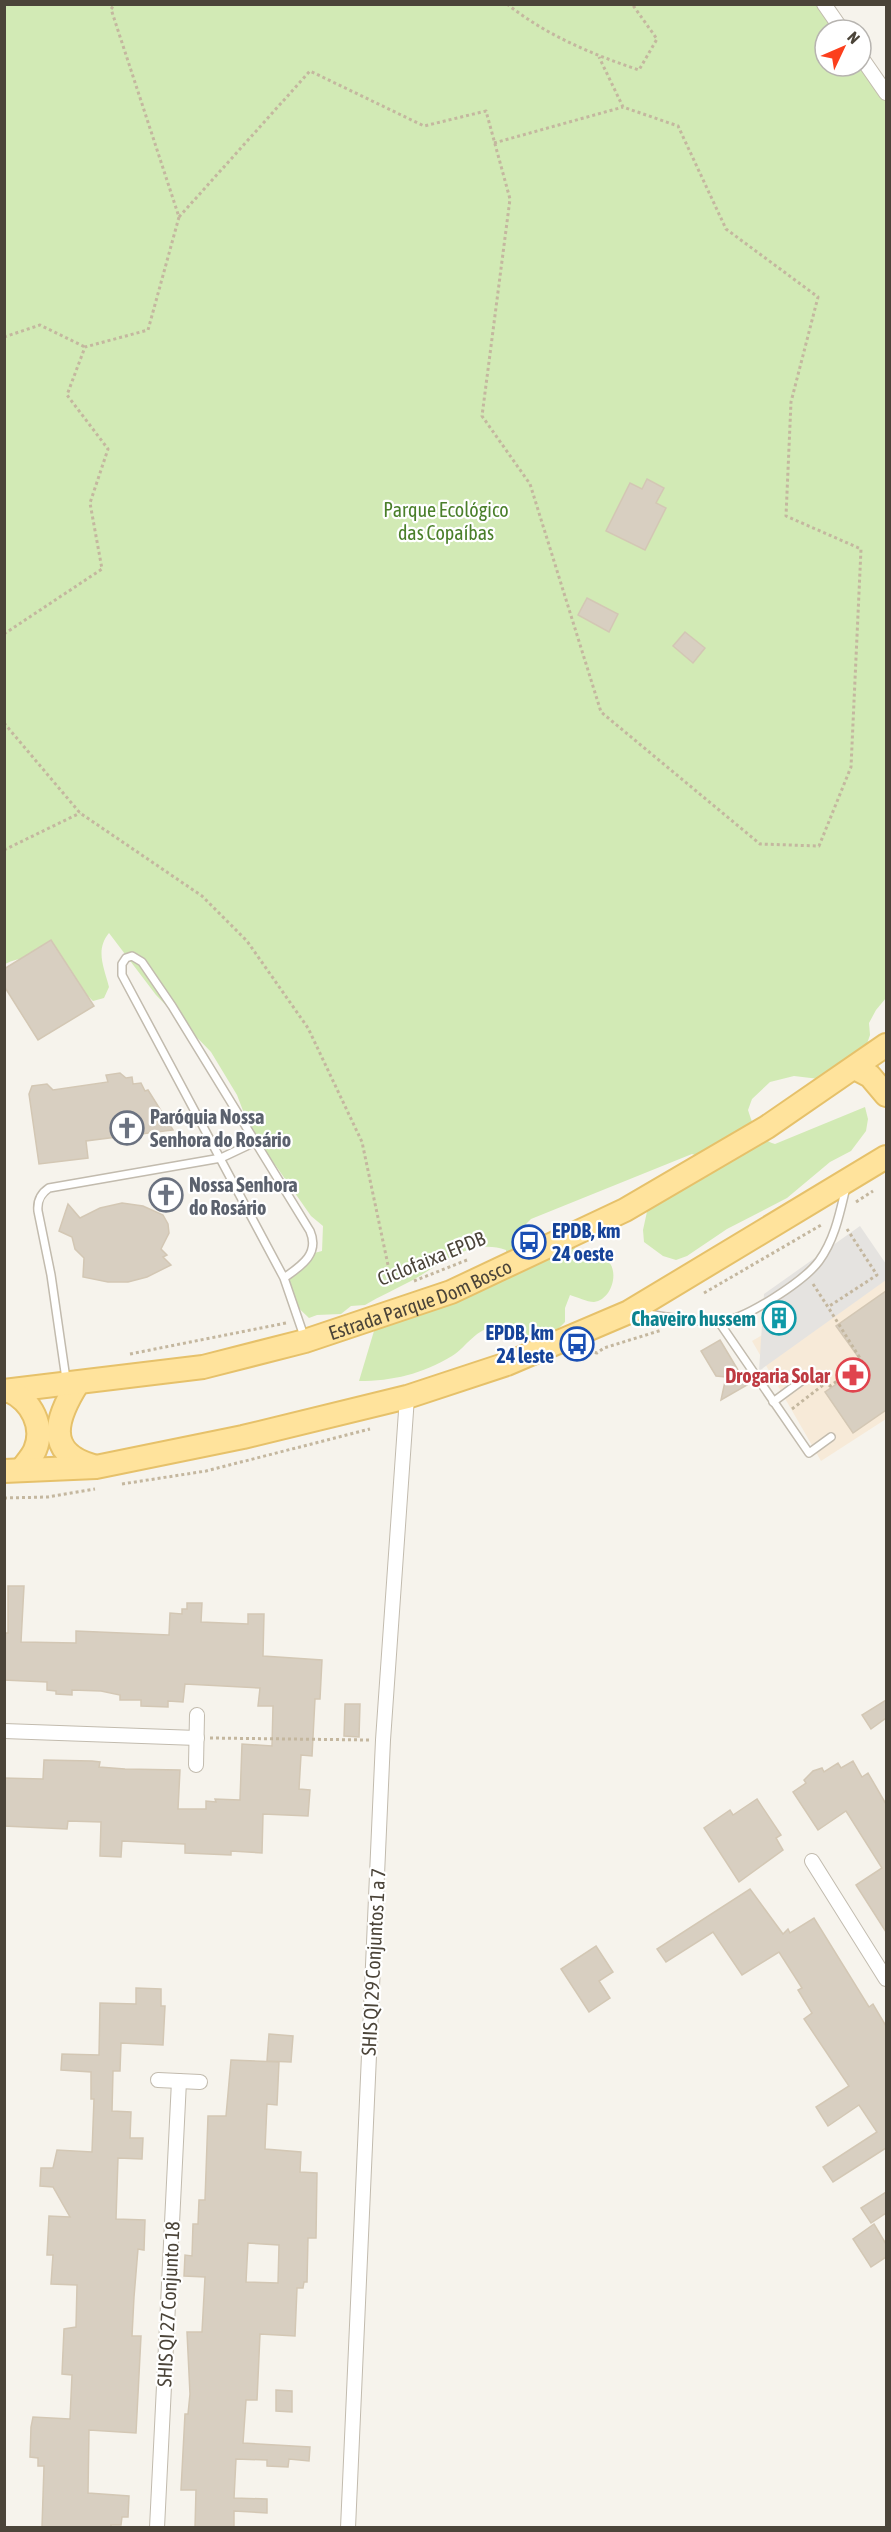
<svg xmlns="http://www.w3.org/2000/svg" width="891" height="2532" viewBox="0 0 891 2532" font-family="'Asap Condensed',sans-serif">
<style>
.commercial{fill:#f7ead8}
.green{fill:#d2eab5}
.parking{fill:#e5e3e0}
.building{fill:#d8cfc1;stroke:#d3c7b4;stroke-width:1.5;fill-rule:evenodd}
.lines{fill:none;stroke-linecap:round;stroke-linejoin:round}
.service-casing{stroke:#c2bbae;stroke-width:10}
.minor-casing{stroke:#c2bbae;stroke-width:16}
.primary-casing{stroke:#e6c16a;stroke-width:26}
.path{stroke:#c4b79f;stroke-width:3;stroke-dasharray:3 3;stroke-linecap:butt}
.service{stroke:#fff;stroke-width:7}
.minor{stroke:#fff;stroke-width:14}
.primary{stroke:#ffe39c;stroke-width:22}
.labels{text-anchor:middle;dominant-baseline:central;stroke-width:4.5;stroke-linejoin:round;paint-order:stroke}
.park-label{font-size:20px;fill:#4a7f2a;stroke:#fff}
.worship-label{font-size:20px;font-weight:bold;fill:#5b616d;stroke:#fff;text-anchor:start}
.transit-label{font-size:20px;font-weight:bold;fill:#164399;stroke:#fff;text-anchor:start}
.street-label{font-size:20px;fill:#4b4439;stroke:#fff}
.culture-label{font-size:20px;font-weight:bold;fill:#0d838f;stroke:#fff;text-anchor:end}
.health-label{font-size:20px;font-weight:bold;fill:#be3a42;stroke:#fff;text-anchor:end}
</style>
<rect width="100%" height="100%" fill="#f6f3ec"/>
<!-- commercial -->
<polygon class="commercial" points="884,1263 886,1267 886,1419 821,1461 752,1341"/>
<!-- green -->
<path class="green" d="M4,5H825L844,30H825V66H861L886,88V998L876,1010L869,1023L870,1035L861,1061L819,1079L794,1076L770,1082L752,1099L748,1110C753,1126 758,1139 775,1144L865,1107L868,1119L866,1131L851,1151L830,1162L787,1198L727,1229L687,1256L676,1260L663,1256L644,1242L643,1230L648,1207L707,1159L692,1154L531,1219L523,1227L531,1235L601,1256C604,1258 607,1259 609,1262C619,1274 611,1300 594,1302C587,1302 577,1297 570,1295L565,1308V1322L554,1333L541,1340C530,1337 505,1326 497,1327C476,1327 467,1347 452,1356C422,1374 393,1381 359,1381L377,1321L507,1262L506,1250C471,1237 440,1265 411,1281C396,1289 380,1296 365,1305L351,1306L341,1314L317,1315L309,1318L286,1296L289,1290L284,1278L310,1254L322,1251L323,1226L311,1216L276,1166L255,1142L237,1095L211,1052L156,995L109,933C95,950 104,967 109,987L104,998L93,1001C68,977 42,946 5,964Z"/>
<!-- parking -->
<polygon class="parking" points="860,1226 886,1264 886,1280 759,1371 764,1294"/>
<!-- building -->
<g class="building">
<polygon points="647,479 664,488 656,503 666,508 645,550 606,531 630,483 642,489"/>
<polygon points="587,598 618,614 609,632 578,615"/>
<polygon points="685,632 705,648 693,663 673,646"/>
<polygon points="51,940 94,1006 38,1040 4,986 4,969"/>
<polygon points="120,1073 126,1078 132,1077 133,1084 141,1083 145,1091 148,1090 173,1130 86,1141 88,1158 39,1164 29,1094 32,1086 47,1084 53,1090 108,1082 106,1075"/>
<polygon points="122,1203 143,1206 163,1215 168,1224 169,1233 161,1249 167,1255 163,1257 171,1265 147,1277 128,1282 108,1282 83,1277 84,1258 75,1249 72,1237 59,1231 68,1204 80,1218 100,1208"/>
<polygon points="886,1291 886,1410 853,1433 825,1392 864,1365 836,1326"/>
<polygon points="720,1340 747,1385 721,1400 726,1377 716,1376 701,1351"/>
<polygon points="8,1586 24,1586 21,1642 76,1643 76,1631 169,1635 170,1613 182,1614 182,1609 187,1609 187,1603 202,1603 201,1622 248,1624 248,1614 264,1614 263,1656 322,1660 320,1699 315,1699 312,1756 301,1755 299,1789 310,1790 308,1816 263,1814 262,1853 231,1851 231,1855 185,1853 185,1844 122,1841 121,1857 100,1856 101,1822 68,1821 67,1829 4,1826 4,1778 43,1779 44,1760 92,1761 100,1762 99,1767 125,1769 180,1770 178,1809 206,1809 206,1801 216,1802 215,1799 240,1800 242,1744 272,1746 273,1706 258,1706 260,1688 185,1684 183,1702 168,1701 168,1707 141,1706 141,1700 120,1700 120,1695 101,1691 72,1690 72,1695 56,1694 56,1691 47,1690 47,1682 4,1680 4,1633 8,1633"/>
<polygon points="886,1700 886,1718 871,1729 862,1715"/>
<polygon points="345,1704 360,1704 359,1737 344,1736"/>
<polygon points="853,1761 862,1777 868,1773 886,1804 886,1932 856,1885 882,1868 846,1811 818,1830 793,1792 806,1783 804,1780 813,1771 822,1768 824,1772 838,1763 841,1768"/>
<polygon points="757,1799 781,1835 776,1838 783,1850 739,1882 704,1828 730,1810 733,1815"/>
<polygon points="750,1889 783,1934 788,1929 790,1933 814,1918 869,2007 873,2004 886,2026 886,2148 833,2182 823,2167 877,2132 859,2105 828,2126 816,2107 849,2086 804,2019 812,2013 798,1990 802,1988 779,1952 742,1975 713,1932 666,1962 657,1949"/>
<polygon points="596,1946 613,1972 599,1981 610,1998 589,2012 561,1969"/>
<polygon points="136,1988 161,1989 161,2006 165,2006 163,2045 121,2043 120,2071 113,2071 112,2111 131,2112 130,2138 143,2138 142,2159 118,2158 116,2219 145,2220 144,2250 138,2249 134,2297 132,2336 141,2336 136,2433 89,2430 88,2493 129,2496 128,2517 122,2517 121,2525 111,2525 111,2528 42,2527 44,2466 38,2466 38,2458 30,2457 31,2427 33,2417 70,2419 72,2375 62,2374 64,2329 76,2327 77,2285 51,2284 53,2255 47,2255 49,2216 70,2217 53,2187 40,2186 41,2168 53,2168 57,2150 92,2152 94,2099 91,2099 91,2072 61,2070 62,2054 99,2055 100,2003 136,2004"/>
<polygon points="269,2034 293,2036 291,2062 267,2061"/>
<path d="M231,2060L279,2062L277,2105L267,2104L265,2149L301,2152L300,2172L317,2173L316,2238H308L307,2282H304L303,2288H297L295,2336L260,2334L257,2400H246L243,2443L310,2447L309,2461L289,2459L288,2467L267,2466V2460L236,2459L234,2498L267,2499V2513L234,2511V2528H195L196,2490H181L185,2414H188L190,2394L187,2332H202L205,2277L184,2276L185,2255L192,2256L193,2224H198L199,2200H205L208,2116H226ZM248,2243L279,2245L278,2283L246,2282Z"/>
<polygon points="886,2192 886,2213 871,2223 861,2208"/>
<polygon points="874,2224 886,2244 886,2257 871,2267 853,2239"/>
<polygon points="276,2390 292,2391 292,2412 276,2411"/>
</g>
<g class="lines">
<!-- service casing -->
<g class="service-casing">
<g id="service">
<path d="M284,1278C301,1266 320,1254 310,1231L172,1006L142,962L132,956L126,958L122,964V975L284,1278L305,1339"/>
<path d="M640,1313C663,1316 696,1323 718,1322C744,1321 804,1281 819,1261C835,1239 840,1212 846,1187"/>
<polyline points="719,1322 809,1453 831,1437"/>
<path d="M66,1379L51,1275L38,1211C37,1201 40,1194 49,1188L221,1158L255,1142"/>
<polyline points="773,1402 811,1374"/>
</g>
</g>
<!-- minor casing -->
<g class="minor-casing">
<g id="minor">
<polyline points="824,4 842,30"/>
<polyline points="861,57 886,93"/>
<polyline points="4,1731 197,1738"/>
<polyline points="196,1765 197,1715"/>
<polyline points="812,1861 886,1979"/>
<polyline points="158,2080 200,2082"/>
<polyline points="157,2528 179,2081"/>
<polyline points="348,2528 383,1740 407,1397"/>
</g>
</g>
<!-- primary casing -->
<g class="primary-casing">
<g id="primary">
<polyline points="855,1068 870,1076 886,1095"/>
<path d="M78,1383C57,1416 43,1452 93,1466"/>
<path id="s1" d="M4,1391L203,1367L305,1341L451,1292L625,1210L767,1127L886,1045"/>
<path d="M10,1391C31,1401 45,1426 35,1450C32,1457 26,1463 22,1469"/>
<polyline points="4,1471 96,1467 243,1437 407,1397 507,1364 629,1312 886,1157"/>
</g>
</g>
<!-- path -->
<g class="path">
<path d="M507,4C546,35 591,54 639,70L657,39L632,4"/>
<polyline points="494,143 623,107"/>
<polyline points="179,217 310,71 424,126 486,111 510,199 482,416 530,484 601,712 760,844 819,846 851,767 861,549 786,516 791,402 818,297 726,229 678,126 623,107 599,57"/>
<polyline points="4,337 40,325 85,347"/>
<polyline points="4,634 102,569 90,503 108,449 67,395 85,347 148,330 179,217 111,9 115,4"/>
<polyline points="4,723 80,813 202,896 247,941 308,1028 362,1142 388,1265"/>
<polyline points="4,850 80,813"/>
<polyline points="856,1202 873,1191"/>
<polyline points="414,1281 467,1260"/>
<polyline points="813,1284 828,1307 877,1275 847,1229"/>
<polyline points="704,1293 823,1224"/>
<polyline points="589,1351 597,1353 604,1348 662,1330"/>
<polyline points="130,1354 286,1323"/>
<polyline points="792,1409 827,1382 830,1386 863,1363 828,1307"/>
<polyline points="122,1484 206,1471 370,1429"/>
<polyline points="4,1498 48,1497 95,1489"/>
<polyline points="210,1738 369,1740"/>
</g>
<!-- service -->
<use href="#service" class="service"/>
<!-- minor -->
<use href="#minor" class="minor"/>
<!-- primary -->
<use href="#primary" class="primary"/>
</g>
<!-- icons -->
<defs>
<g id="church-ring" transform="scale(1.725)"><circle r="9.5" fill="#fff" stroke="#6b7280" stroke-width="1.5"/><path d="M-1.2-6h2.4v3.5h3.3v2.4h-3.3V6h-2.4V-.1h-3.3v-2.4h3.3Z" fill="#6b7280"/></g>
<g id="bus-ring" transform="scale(1.725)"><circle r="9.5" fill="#fff" stroke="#1a4fb4" stroke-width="1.5"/><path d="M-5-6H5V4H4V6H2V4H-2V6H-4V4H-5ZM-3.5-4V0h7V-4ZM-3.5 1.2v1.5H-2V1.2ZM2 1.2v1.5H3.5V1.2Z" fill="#1a4fb4"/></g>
<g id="building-ring" transform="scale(1.725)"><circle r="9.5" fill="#fff" stroke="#0f9aa8" stroke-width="1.5"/><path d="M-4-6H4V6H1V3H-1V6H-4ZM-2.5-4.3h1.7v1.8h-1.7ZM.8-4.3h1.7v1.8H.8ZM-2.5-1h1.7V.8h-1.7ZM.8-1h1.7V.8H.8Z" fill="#0f9aa8"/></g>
<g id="pharmacy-ring" transform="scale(1.725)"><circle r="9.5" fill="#fff" stroke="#e0444e" stroke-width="1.5"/><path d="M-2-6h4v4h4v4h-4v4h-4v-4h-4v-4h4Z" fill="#e0444e"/></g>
</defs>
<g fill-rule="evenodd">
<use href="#church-ring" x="127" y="1128"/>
<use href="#church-ring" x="166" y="1195"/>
<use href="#bus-ring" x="529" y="1242"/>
<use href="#building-ring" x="779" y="1318"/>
<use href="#bus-ring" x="577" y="1344"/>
<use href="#pharmacy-ring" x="853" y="1375"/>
</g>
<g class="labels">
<!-- park labels -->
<g class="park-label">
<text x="446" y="509">Parque Ecológico<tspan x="446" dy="23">das Copaíbas</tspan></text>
</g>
<!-- worship labels -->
<g class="worship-label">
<text x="150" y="1116">Paróquia Nossa<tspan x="150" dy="23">Senhora do Rosário</tspan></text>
<text x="189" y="1184">Nossa Senhora<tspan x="189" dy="23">do Rosário</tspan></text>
</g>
<!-- transit labels -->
<g class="transit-label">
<text x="552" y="1230">EPDB, km<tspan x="552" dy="23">24 oeste</tspan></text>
<text x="554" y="1332" text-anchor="end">EPDB, km<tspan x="554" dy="23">24 leste</tspan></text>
</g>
<!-- street labels -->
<g class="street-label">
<text transform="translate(431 1258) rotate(-22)">Ciclofaixa EPDB</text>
<text stroke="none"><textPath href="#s1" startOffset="428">Estrada Parque Dom Bosco</textPath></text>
<text transform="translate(373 1962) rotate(-87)">SHIS QI 29 Conjuntos 1 a 7</text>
<text transform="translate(168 2304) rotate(-87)">SHIS QI 27 Conjunto 18</text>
</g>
<!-- culture labels -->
<g class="culture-label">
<text x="756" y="1318">Chaveiro hussem</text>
</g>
<!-- health labels -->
<g class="health-label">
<text x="830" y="1375">Drogaria Solar</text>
</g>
</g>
<!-- border -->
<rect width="891" height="2532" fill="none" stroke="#4b4439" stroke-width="12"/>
<!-- north arrow -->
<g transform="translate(843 48) rotate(46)"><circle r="28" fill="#ffffff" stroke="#b7b4b0" stroke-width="1.5"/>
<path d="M0-4.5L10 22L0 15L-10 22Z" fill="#fc3f1d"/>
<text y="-9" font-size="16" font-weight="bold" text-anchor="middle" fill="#4b4439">N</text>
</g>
</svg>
